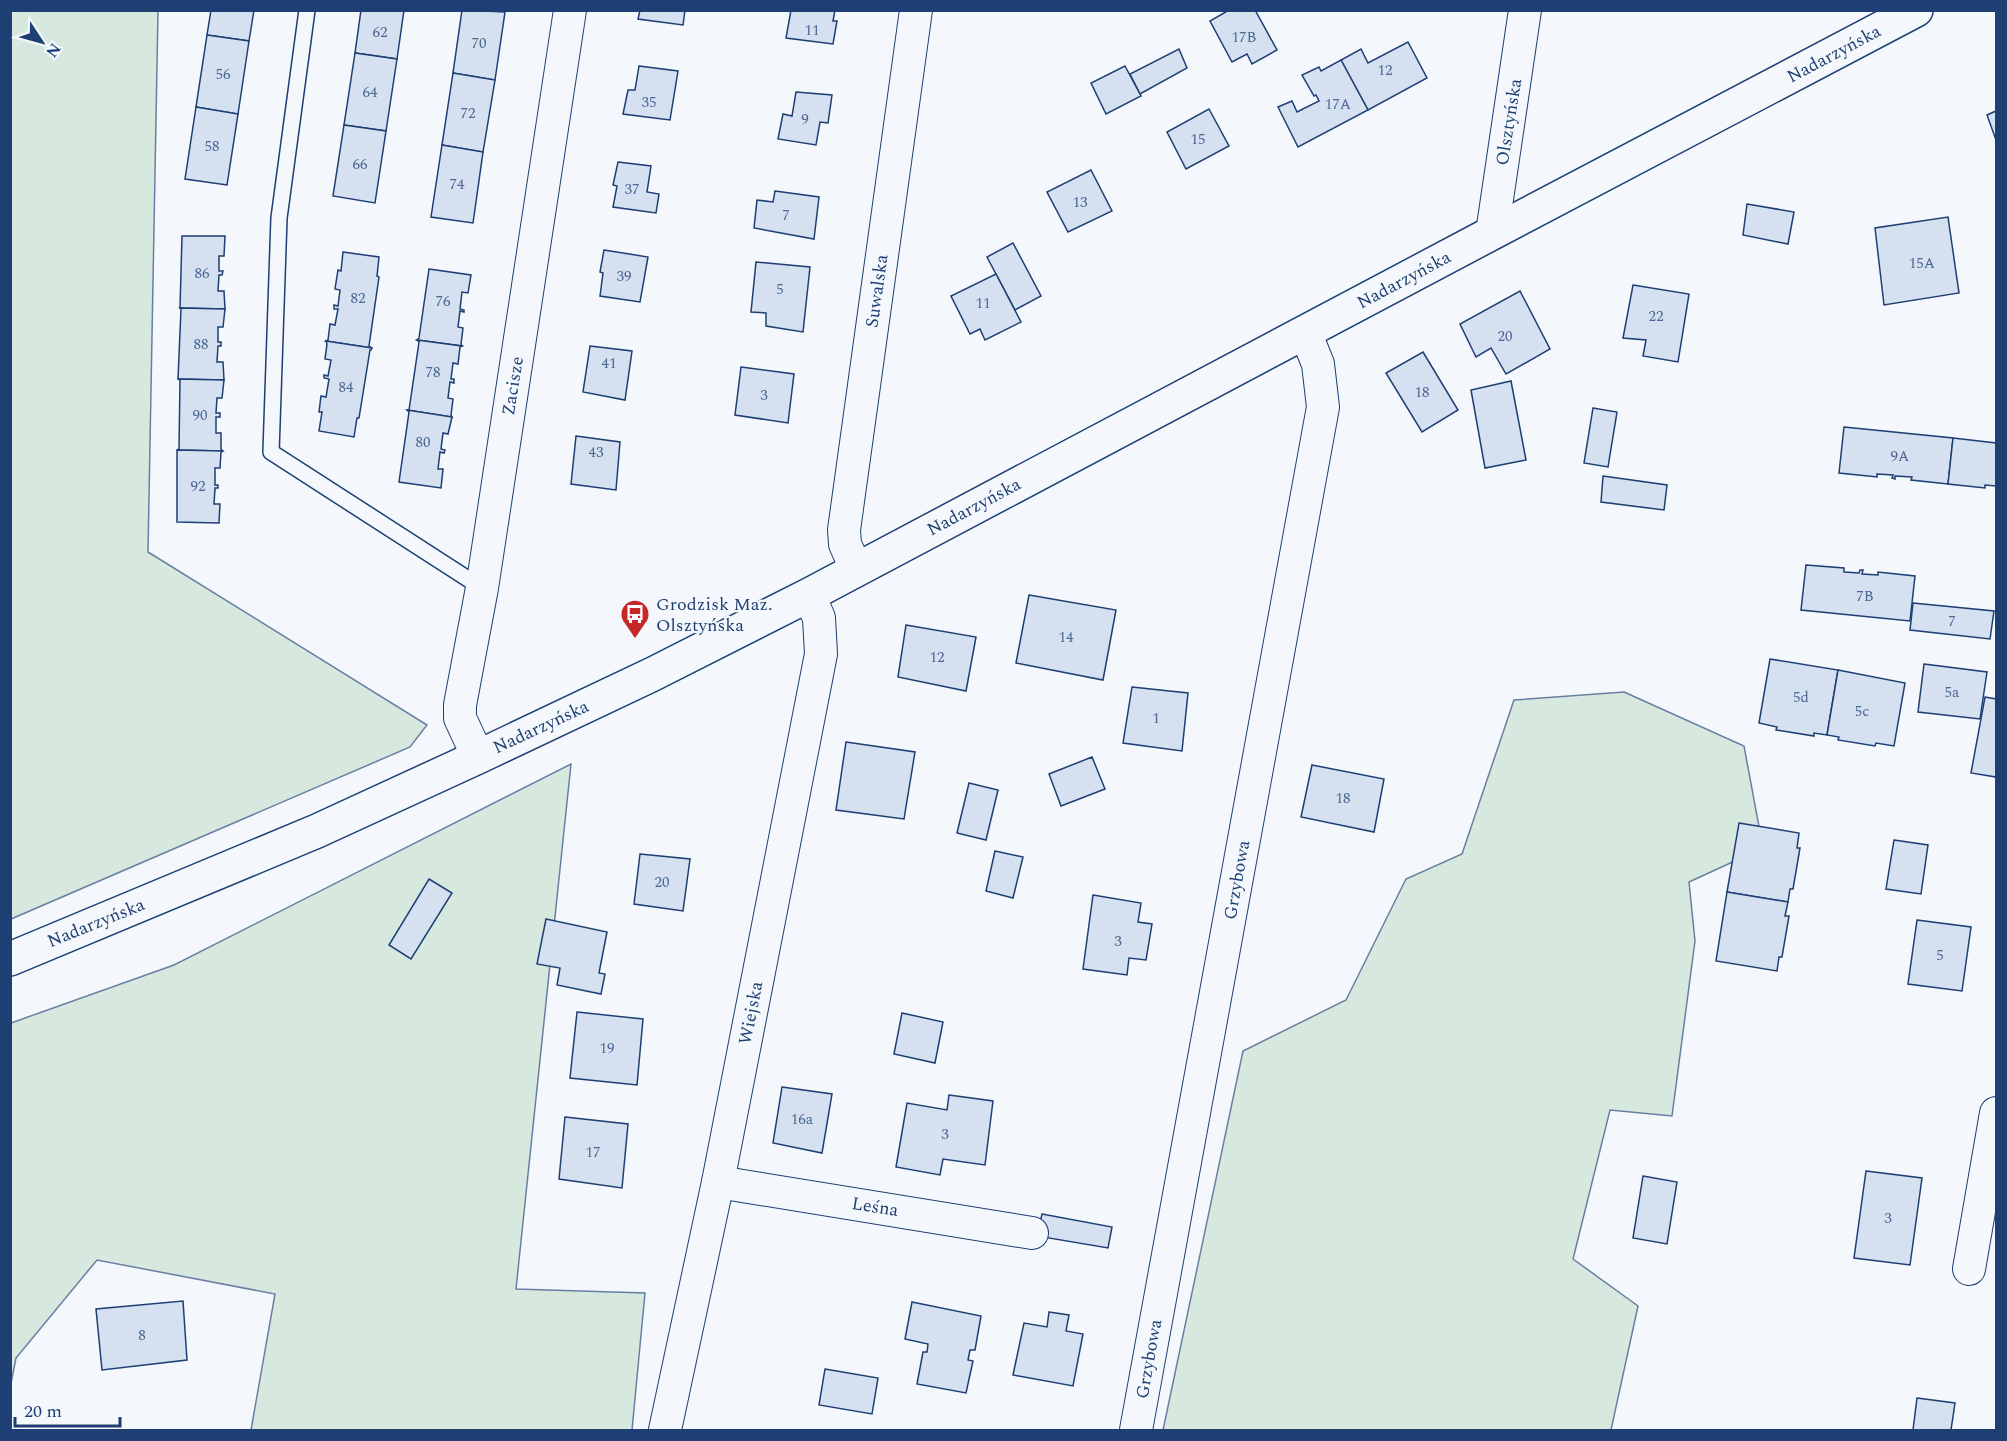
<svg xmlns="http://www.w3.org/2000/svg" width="2007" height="1441" viewBox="0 0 2007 1441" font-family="Spectral,serif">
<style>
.green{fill:#d7e8df;stroke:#687fa3;stroke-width:1.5}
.building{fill:#d5e0f0;stroke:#1d3f73;stroke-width:1.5}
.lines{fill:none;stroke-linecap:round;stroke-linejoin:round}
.service-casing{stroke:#1d3f73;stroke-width:18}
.minor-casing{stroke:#1d3f73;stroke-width:34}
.tertiary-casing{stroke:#1d3f73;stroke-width:36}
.service{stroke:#f4f7fb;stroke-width:15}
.minor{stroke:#f4f7fb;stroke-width:32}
.tertiary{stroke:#f4f7fb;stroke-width:33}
.labels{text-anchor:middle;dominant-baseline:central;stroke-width:4.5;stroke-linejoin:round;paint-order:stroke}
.number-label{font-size:15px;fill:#4b6792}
.street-label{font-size:18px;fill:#1d3f73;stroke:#f4f7fb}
.poi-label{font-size:18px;fill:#1d3f73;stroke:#f4f7fb;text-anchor:start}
</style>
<rect width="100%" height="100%" fill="#f4f7fb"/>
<!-- green -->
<g class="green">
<polygon points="11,10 158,11 148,552 427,725 410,747 11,919"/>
<polygon points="1624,692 1744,746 1763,848 1689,882 1695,941 1672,1116 1610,1110 1573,1259 1638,1306 1611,1430 1163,1430 1243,1051 1346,1000 1406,879 1462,854 1514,700"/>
<polygon points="571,764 516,1289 645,1293 632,1430 251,1430 275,1294 97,1260 16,1358 11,1383 11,1023 174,965"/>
</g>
<!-- building -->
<g class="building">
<polygon points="211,10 254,10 249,41 207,35"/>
<polygon points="361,10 404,10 397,59 355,53"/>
<polygon points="462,10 505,12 495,80 453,73"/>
<polygon points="640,10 685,10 683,25 638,19"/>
<polygon points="791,10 835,10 833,21 837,21 833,44 786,38"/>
<polygon points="1229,10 1255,10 1277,50 1252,64 1247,54 1232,62 1210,21"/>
<polygon points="207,35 249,41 238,114 196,107"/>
<polygon points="1408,42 1427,78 1368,110 1341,60 1361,49 1368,63"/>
<polygon points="1179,49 1187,68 1140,94 1130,74"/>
<polygon points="355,53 397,59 386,131 344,125"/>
<polygon points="1341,60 1368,110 1298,147 1278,107 1292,101 1297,112 1319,101 1316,95 1314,96 1302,75 1319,67 1321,71"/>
<polygon points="639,66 678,71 670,120 623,114 628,90 635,90"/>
<polygon points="1125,66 1141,96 1106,114 1091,83"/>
<polygon points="453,73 495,80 483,152 442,145"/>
<polygon points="796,92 832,95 828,123 820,122 816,145 778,139 783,114 792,116"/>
<polygon points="196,107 238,114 227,185 185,179"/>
<polygon points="1209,109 1229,146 1186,169 1167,132"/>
<polygon points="1996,111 1996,140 1987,115"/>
<polygon points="344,125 386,131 375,203 333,196"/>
<polygon points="442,145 483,152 473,223 431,217"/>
<polygon points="618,162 651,166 647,192 659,194 656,213 613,207 617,186 613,185"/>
<polygon points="1091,170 1112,211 1068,232 1047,192"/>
<polygon points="775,191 819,197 814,239 754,228 757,200 773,202"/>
<polygon points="1747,204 1794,212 1788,244 1743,235"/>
<polygon points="1948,217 1959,293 1884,305 1875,228"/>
<polygon points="182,236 225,236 224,256 219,256 219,271 223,271 222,275 219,275 218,291 224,291 225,309 180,308"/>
<polygon points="1013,243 1041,296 1015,310 987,257"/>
<polygon points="604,250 648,257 640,302 600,296 603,273 600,272"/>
<polygon points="343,252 379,257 377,276 379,277 369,346 372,348 326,341 328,340 330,324 335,325 338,309 334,309 334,305 338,306 340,290 335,289 338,270 341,271"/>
<polygon points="756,262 810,267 803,332 766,326 766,313 751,312"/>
<polygon points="429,269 471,275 468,293 462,292 460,309 464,310 464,312 460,311 458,327 463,328 461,344 462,346 417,340 419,338"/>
<polygon points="996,274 1021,322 985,340 980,329 970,334 951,296"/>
<polygon points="1633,285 1689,294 1678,362 1643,356 1646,340 1623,338"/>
<polygon points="1520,291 1550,349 1506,374 1491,348 1476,357 1460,324"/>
<polygon points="180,308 225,309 223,327 218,327 218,342 221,342 221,346 218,346 217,362 223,362 224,380 178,379 181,309"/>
<polygon points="417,340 462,346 460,347 458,364 453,363 451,379 454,379 454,383 450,382 448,398 453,399 451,415 452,417 407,410 409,410 419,342"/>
<polygon points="326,341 372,348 371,350 370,350 359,418 357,418 354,437 319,431 322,412 319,412 321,396 326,397 329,379 324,378 324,375 328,376 331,360 325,359 327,344"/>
<polygon points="590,346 632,351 625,400 583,392"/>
<polygon points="1423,352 1458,410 1422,432 1386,373"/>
<polygon points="741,367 794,374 788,423 735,415"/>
<polygon points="178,379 224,380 222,398 217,398 216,413 220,413 220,417 216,417 216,433 221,433 221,449 223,451 177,450 179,449 180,380"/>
<polygon points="1511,381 1526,460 1485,468 1471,390"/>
<polygon points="1593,408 1617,412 1608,467 1584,463"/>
<polygon points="407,410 452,417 448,434 443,433 441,449 445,450 444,453 440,452 438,469 443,469 441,488 399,482 409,412"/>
<polygon points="1844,427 1953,438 1948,484 1911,480 1912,477 1895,476 1895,479 1892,478 1893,475 1877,474 1877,477 1839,473"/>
<polygon points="576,436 620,442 616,490 571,484"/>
<polygon points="1953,438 1996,443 1996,486 1985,485 1985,488 1948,484"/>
<polygon points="177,450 223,451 221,452 220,468 215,468 215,485 218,485 218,488 215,488 214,504 220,504 219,523 177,522"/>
<polygon points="1603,476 1667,485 1664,510 1601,502"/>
<polygon points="1806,565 1844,568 1844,572 1859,573 1860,570 1863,570 1862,574 1878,575 1878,572 1915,576 1910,621 1801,610"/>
<polygon points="1029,595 1116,610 1103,680 1016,663"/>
<polygon points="1913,603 1994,611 1990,639 1910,630"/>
<polygon points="906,625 976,637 966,691 898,677"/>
<polygon points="1770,659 1838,670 1827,735 1814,733 1814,736 1776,730 1777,727 1759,723"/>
<polygon points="1924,664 1987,672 1980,719 1918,712"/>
<polygon points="1838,670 1905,683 1894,746 1876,743 1875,746 1838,740 1839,737 1827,735"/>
<polygon points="1132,687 1188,693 1182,751 1123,743"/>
<polygon points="1985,697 1996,699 1996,777 1971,773"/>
<polygon points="846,742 915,752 904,819 836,810"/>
<polygon points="1092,757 1105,789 1061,806 1049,774"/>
<polygon points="1312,765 1384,779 1374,832 1301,817"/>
<polygon points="969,783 998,790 986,840 957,833"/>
<polygon points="1739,823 1799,833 1797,848 1800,848 1793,889 1790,889 1788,902 1727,892"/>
<polygon points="1894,840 1928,845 1921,894 1886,889"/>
<polygon points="995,851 1023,857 1013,898 986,891"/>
<polygon points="640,854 690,859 683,911 634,904"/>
<polygon points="429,879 452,893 411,959 389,945"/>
<polygon points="1727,892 1788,902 1785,916 1789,916 1782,957 1779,957 1777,971 1716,961"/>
<polygon points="1093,895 1141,903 1138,922 1152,924 1146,960 1129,958 1127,975 1083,969"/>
<polygon points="546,919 607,932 599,973 605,974 601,994 557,985 560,968 537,964"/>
<polygon points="1917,920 1971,927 1962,991 1908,984"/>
<polygon points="577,1012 643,1019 637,1085 570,1078"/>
<polygon points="902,1013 943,1022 935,1063 894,1054"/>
<polygon points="782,1087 832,1094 822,1153 773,1143"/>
<polygon points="949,1095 993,1101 985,1165 943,1159 940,1175 896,1167 907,1103 947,1110"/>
<polygon points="565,1117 628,1124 622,1188 559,1179"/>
<polygon points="1866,1171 1922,1178 1910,1265 1854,1258"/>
<polygon points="1643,1176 1677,1182 1667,1244 1633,1238"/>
<polygon points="1042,1214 1112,1227 1108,1248 1037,1236"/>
<polygon points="183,1301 187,1360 102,1370 96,1309"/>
<polygon points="912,1302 981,1316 975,1350 970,1350 968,1360 973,1361 966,1393 917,1384 923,1352 927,1352 928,1344 905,1339"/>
<polygon points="1049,1312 1069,1315 1066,1331 1083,1334 1073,1386 1013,1375 1024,1323 1047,1327"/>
<polygon points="825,1369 878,1378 872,1414 819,1405"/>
<polygon points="1917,1398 1955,1403 1951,1430 1913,1430"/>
</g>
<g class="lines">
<!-- service casing -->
<g class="service-casing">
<polyline id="service" points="307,10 279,218 271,452 482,588"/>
</g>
<!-- minor casing -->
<g class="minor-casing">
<g id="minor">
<polyline points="1492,233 1525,10"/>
<polyline points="856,569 845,544 844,530 916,10"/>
<polyline points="478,757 460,718 460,705 482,588 570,10"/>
<polyline points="718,1182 1032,1233"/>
<polyline points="1969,1269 1996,1113"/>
<polyline points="665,1430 718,1182 821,654 819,618 809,595"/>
<polyline points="1136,1430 1323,407 1318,364 1305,332"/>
</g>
</g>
<!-- tertiary casing -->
<g class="tertiary-casing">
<polyline id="tertiary" points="10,959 317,831 478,757 653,674 809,595 1492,233 1916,10"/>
</g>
<!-- service -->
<use href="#service" class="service"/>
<!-- minor -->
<use href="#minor" class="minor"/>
<!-- tertiary -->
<use href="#tertiary" class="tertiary"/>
</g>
<!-- icons -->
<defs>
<g id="bus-pin" transform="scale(1.5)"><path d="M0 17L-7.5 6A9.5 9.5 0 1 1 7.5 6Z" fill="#c62828" stroke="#f4f7fb"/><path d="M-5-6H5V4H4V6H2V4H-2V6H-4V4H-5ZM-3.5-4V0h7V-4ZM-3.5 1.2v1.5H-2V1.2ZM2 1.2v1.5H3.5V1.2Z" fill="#fff"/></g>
</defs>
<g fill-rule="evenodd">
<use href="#bus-pin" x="635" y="614"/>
</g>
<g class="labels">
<!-- number labels -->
<g class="number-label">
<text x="812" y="30">11</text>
<text x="380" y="32">62</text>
<text x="1244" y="37">17B</text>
<text x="479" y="43">70</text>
<text x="1385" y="70">12</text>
<text x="223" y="74">56</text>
<text x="370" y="92">64</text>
<text x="649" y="102">35</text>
<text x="1338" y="104">17A</text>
<text x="468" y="113">72</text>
<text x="805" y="119">9</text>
<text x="1198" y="139">15</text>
<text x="212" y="146">58</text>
<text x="360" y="164">66</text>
<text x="457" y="184">74</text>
<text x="632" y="189">37</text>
<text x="1080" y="202">13</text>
<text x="786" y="215">7</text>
<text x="1922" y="263">15A</text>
<text x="202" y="273">86</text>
<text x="624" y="276">39</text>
<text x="780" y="289">5</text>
<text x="358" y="298">82</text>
<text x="443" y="301">76</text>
<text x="983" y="303">11</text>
<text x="1656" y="316">22</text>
<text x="1505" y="336">20</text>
<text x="201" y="344">88</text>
<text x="609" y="363">41</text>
<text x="433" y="372">78</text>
<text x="346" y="387">84</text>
<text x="1422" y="392">18</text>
<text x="764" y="395">3</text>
<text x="200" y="415">90</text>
<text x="423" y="442">80</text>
<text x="596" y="452">43</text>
<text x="1900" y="456">9A</text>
<text x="198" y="486">92</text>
<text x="1865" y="596">7B</text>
<text x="1952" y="621">7</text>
<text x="1066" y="637">14</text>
<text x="937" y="657">12</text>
<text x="1952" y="692">5a</text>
<text x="1801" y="697">5d</text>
<text x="1862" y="711">5c</text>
<text x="1156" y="718">1</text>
<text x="1343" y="798">18</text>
<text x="662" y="882">20</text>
<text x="1118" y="941">3</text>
<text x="1940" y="955">5</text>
<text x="607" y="1048">19</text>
<text x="802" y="1119">16a</text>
<text x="945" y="1134">3</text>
<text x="593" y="1152">17</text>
<text x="1888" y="1218">3</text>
<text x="142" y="1335">8</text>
</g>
<!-- street labels -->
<g class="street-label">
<text transform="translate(1834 54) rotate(-28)">Nadarzyńska</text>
<text transform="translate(1509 122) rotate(-81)">Olsztyńska</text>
<text transform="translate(1404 280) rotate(-28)">Nadarzyńska</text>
<text transform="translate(877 291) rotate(-82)">Suwalska</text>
<text transform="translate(513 386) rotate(-81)">Zacisze</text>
<text transform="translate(974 507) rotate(-28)">Nadarzyńska</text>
<text transform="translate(541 727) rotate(-25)">Nadarzyńska</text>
<text transform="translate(1237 880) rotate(-80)">Grzybowa</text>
<text transform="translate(96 923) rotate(-22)">Nadarzyńska</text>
<text transform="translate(751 1013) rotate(-79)">Wiejska</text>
<text transform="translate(875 1207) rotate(9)">Leśna</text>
<text transform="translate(1149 1359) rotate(-80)">Grzybowa</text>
</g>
<!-- poi labels -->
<g class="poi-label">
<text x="656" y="604">Grodzisk Maz.<tspan x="656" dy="21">Olsztyńska</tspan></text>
</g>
</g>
<!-- border -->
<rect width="2007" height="1441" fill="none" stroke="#1d3f73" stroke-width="24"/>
<!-- north arrow -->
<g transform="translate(42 42) rotate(126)" stroke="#f4f7fb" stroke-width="4.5" paint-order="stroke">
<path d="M0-4.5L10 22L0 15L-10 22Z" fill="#1d3f73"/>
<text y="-9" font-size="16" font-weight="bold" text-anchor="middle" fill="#1d3f73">N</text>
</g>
<!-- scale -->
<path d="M15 1417v9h105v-9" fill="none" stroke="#1d3f73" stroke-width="3"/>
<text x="24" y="1417" font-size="18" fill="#1d3f73" stroke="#f4f7fb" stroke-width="4.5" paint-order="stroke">20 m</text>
</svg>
